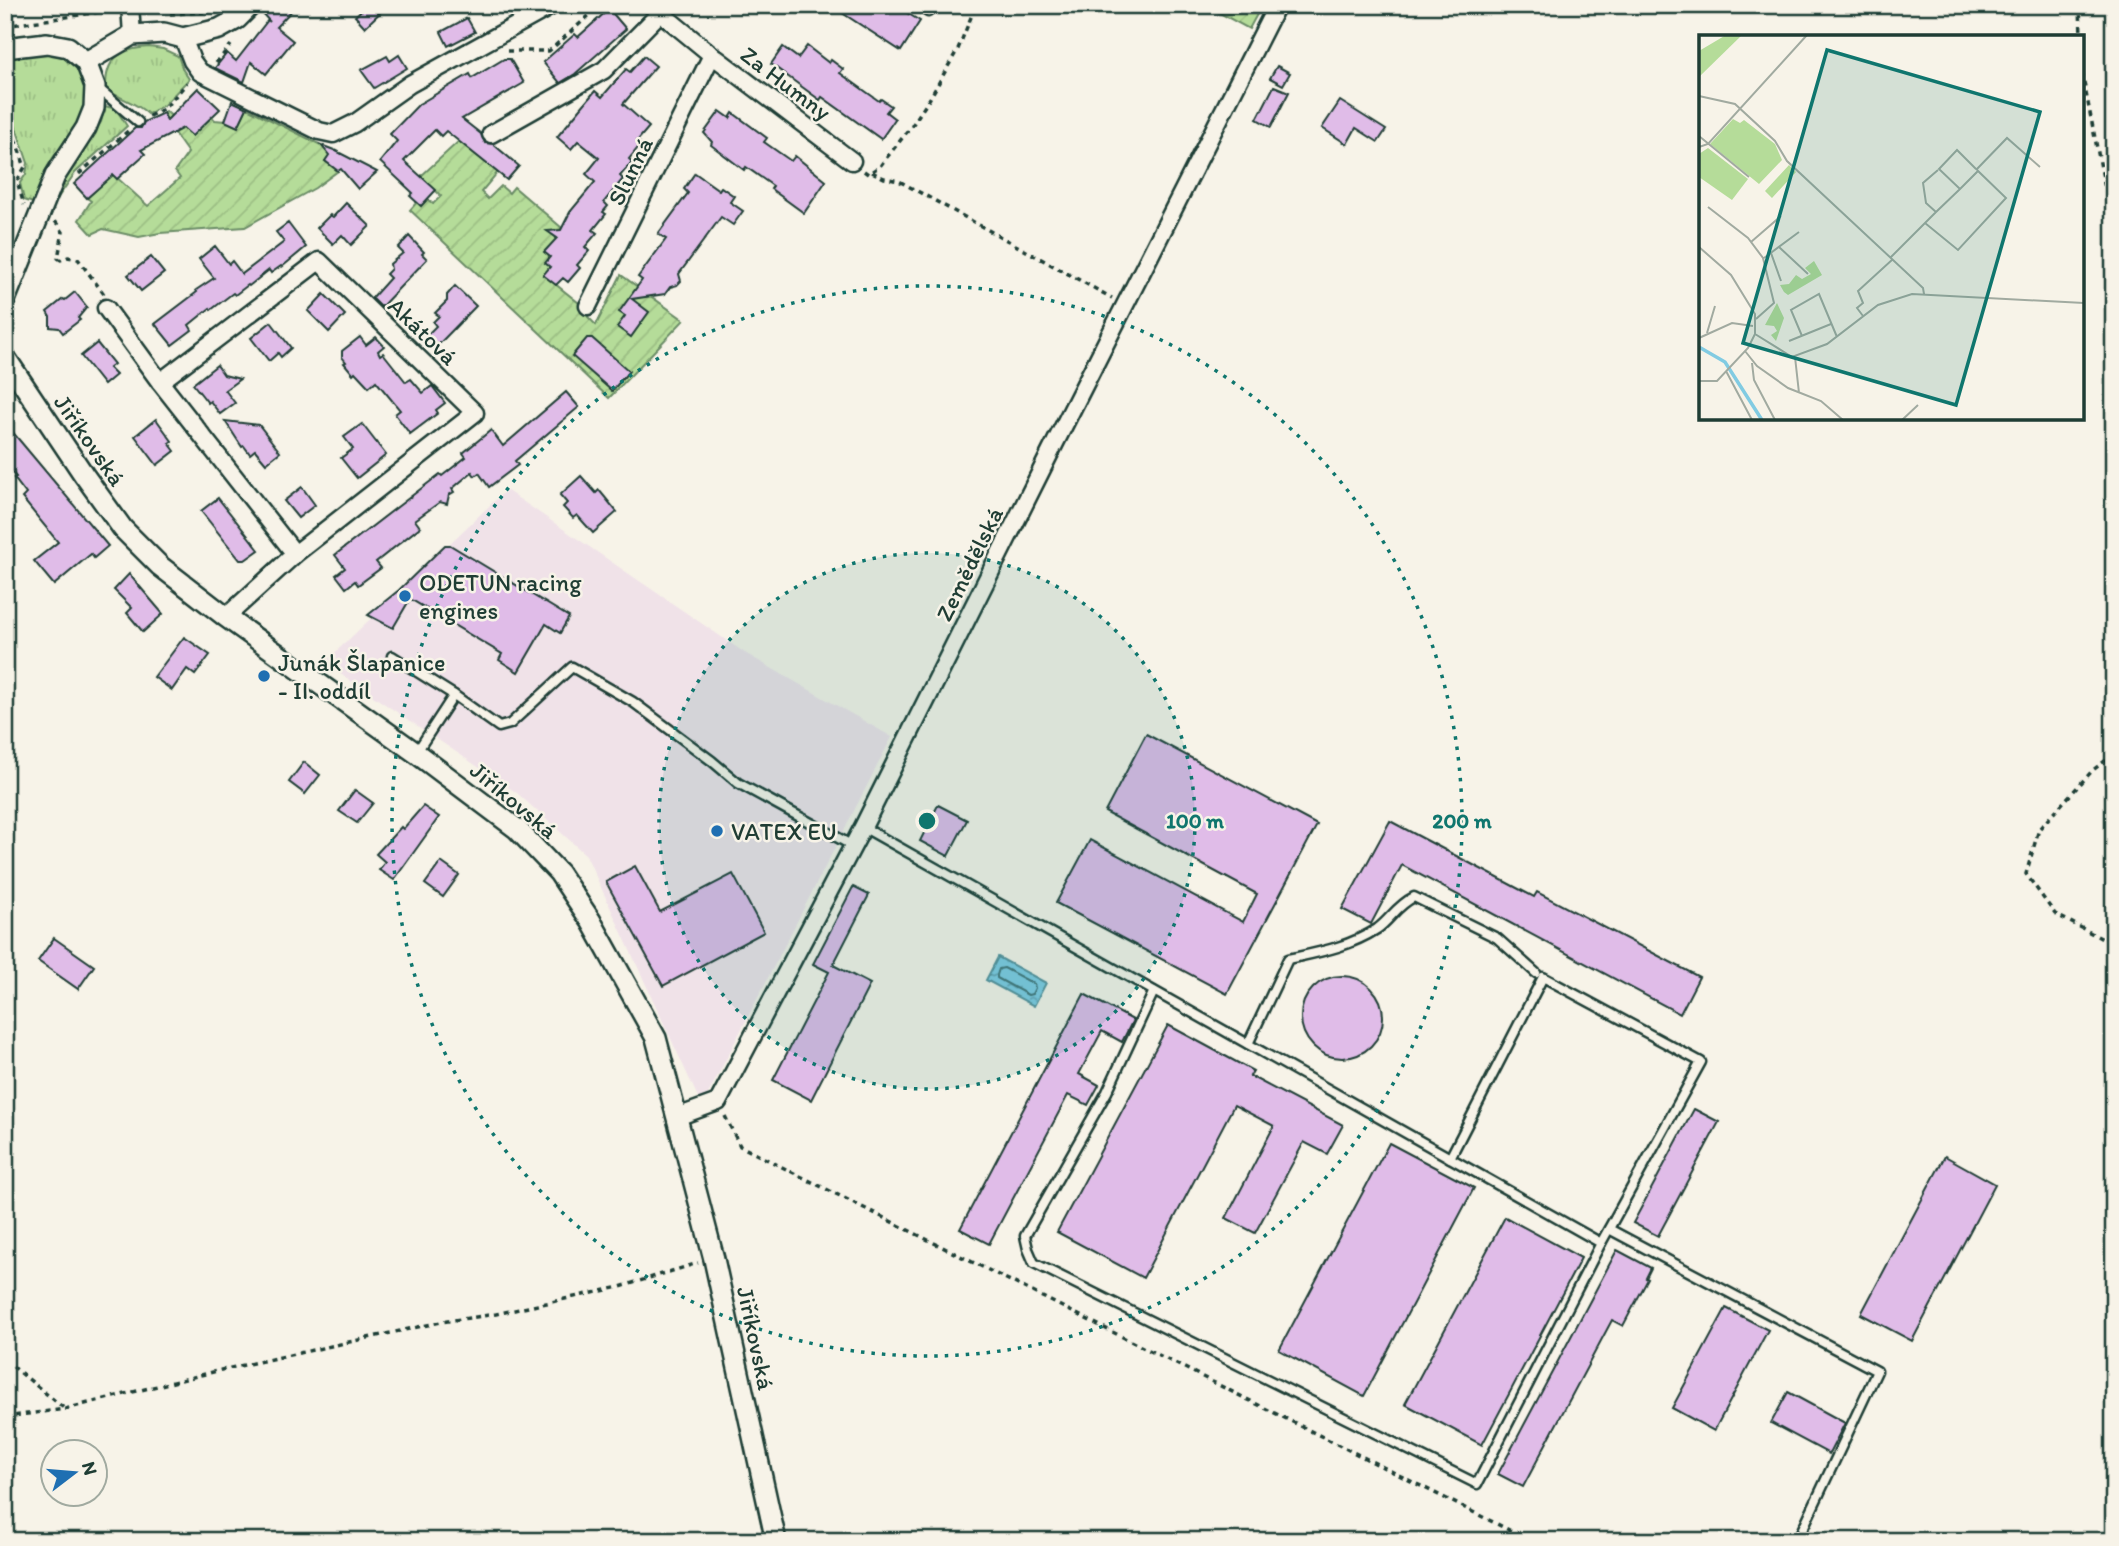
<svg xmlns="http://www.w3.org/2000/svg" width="2119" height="1546" viewBox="0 0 2119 1546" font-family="Itim,sans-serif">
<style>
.built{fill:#f0e2e8}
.grass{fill:url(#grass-tufts);stroke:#6a8c66;stroke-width:2}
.garden{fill:url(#garden-furrows);stroke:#6a8c66;stroke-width:2}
.water{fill:url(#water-ripples);stroke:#5a929c;stroke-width:2}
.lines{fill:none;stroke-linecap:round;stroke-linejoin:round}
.shore{stroke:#46767a;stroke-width:2}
.building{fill:#e0bce8;stroke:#1f3d34;stroke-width:2}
.service-casing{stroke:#1f3d34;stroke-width:13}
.minor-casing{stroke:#1f3d34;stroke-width:21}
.tertiary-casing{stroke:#1f3d34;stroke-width:24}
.path{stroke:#1f3d34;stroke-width:3.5;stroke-dasharray:5 5;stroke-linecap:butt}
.service{stroke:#f7f3e8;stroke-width:8}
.minor{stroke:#f7f3e8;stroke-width:16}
.tertiary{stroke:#f7f3e8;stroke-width:19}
.ring{fill:none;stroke:#0f766e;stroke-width:3.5;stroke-dasharray:3.5 7}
.poi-dot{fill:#1f6fb2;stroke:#f7f3e8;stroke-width:2.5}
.labels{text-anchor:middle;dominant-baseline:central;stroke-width:5;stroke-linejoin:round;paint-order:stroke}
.street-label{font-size:24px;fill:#1f3d34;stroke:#f7f3e8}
.poi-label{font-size:24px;fill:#1f3d34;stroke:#f7f3e8;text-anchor:start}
.inset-river{fill:none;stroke:#81cbe2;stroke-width:3.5}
.inset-road{fill:none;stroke:#a1aaa0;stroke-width:2}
.view{fill:#0f766e;fill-opacity:0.15;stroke:#0f766e;stroke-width:3.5}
.inset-edge{fill:none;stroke:#1f3d34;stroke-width:3.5}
.centre{fill:#0f766e;stroke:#f7f3e8;stroke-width:3.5}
.ring-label{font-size:21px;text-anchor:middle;font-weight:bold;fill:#0f766e;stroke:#f7f3e8;stroke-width:5;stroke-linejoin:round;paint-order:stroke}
</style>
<defs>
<pattern id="grass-tufts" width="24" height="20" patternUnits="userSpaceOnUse" patternTransform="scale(1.75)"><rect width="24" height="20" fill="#b5dc99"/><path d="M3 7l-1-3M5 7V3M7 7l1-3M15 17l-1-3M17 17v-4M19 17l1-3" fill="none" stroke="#9bbe84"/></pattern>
<pattern id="garden-furrows" width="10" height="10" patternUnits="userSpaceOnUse" patternTransform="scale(1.75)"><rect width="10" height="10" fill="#b5dc99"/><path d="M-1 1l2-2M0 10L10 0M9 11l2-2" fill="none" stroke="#9bbe84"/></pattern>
<pattern id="water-ripples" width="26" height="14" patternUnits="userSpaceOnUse" patternTransform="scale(1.75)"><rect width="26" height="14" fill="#81cbe2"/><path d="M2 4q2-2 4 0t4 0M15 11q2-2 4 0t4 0" fill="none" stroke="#69a6b8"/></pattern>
</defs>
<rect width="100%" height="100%" fill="#f7f3e8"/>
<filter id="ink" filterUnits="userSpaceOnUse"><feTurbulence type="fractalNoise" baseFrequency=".0143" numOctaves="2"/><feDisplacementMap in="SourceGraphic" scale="14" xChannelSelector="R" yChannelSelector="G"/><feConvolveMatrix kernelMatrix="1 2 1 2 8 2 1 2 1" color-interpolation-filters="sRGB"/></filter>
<g filter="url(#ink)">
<!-- built -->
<polygon class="built" points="506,490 745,653 892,737 702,1106 586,855 517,793 324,663"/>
<!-- grass -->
<g class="grass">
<path d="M149,47L163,49L178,56L183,70L189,79L164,105L148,114C136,102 120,99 106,89C105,58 120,49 149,47Z"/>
<path d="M42,52C56,53 71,59 79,72C102,108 63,137 47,168C42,179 38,192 33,203L24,200L20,183L26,174L28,163L5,95V57Z"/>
<polygon points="105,106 116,109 127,126 75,173 57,199 69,169 101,122"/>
</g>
<!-- garden -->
<g class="garden">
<polygon points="1205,5 1262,5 1249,29"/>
<polygon points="247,108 333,151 325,161 338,171 315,188 245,227 160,233 139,237 103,229 92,234 79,220 91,201 87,198 113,174 148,206 180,178 175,171 188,153 174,133 163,113 166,111 192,136 212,117 215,120 225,121 238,127"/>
<polygon points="459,141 498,172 481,192 488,199 501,186 509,193 514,187 562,228 553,235 559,240 545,252 550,257 550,267 544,275 589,311 588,317 596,325 621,275 684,320 609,398 410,210 417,202 421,206 427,199 433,204 441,196 421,176"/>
</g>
<!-- water -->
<polygon class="water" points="998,957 1046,983 1034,1006 986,980"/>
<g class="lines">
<!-- shore -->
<polygon class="shore" points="1004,968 1034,984 1035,988 1032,994 1028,995 997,978 997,975 999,969"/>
</g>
<!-- building -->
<g class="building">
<polygon points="267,5 297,5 276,27 293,41 266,74 251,62 244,82 215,68 227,53 236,61 268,20 270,22 261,12"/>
<polygon points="367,5 388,5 365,27 355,16"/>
<polygon points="830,5 894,5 920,21 901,51"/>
<polygon points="609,9 626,29 575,74 560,83 543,62 575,34 578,37"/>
<polygon points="467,18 475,32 448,46 441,32"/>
<polygon points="807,46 829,63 831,60 843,69 840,73 879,101 881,99 891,106 886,112 895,119 881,139 822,97 820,100 813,95 771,64 783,47 798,58"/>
<polygon points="399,55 407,68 374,88 361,70 387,56 390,61"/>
<polygon points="644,56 656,66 623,104 649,127 637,141 641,144 629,159 632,162 620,176 623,179 604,202 608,206 603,212 606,214 593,230 597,233 585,247 589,251 577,265 580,268 568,282 563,278 556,285 543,275 550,267 545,263 550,257 544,252 557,238 547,231 561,230 570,212 595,182 586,174 599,158 578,141 571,149 557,137 595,91 602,97 626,69 630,72"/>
<polygon points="504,59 510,59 524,83 462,119 481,134 485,143 493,144 519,166 507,180 446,131 441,136 435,130 404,161 436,190 421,206 410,196 413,193 380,162 397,141 390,134 419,104 470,74 472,78"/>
<polygon points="1277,66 1290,73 1283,85 1270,78"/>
<polygon points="1274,86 1289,92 1271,127 1257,119"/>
<polygon points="198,88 220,109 192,136 183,128 141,150 145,154 117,179 113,175 87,198 74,184 135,128 141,128 144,122 163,113 167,120"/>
<polygon points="232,101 247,108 238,127 225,121"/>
<polygon points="1340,101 1386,130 1378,142 1356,128 1347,144 1322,128"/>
<polygon points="720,111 730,118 733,113 767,138 764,142 791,161 795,156 826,181 804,213 771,189 773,186 746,167 744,170 711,145 712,142 704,133"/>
<polygon points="321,145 334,150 377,172 358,189 341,169 338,171 325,161 329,155"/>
<polygon points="695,173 719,190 721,187 734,196 730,202 743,211 733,225 721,217 679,274 681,281 677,285 670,287 665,294 632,299 649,312 631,337 617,327 625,316 619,312 642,280 638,277 666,239 658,234 688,193 684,189"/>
<polygon points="346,203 370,226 351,245 342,235 333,244 317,228 330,215 333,217"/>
<polygon points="288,223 306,247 282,267 281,266 271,273 269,270 249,286 248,285 235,295 233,293 211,310 210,308 189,325 192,330 172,345 155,324 197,292 196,290 214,278 199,259 215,246 229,264 232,261 242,274 284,242 276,232"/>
<polygon points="409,236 424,252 422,254 427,259 381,307 372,298 390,278 386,274 391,269 390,264 403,253 398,248"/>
<polygon points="151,257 164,273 141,291 128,275"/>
<polygon points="455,286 476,306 438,345 427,335 436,326 433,322 439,316 435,313 447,301 447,295"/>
<polygon points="75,292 87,307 78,318 80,320 63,333 59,328 50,327 50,317 47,312 63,299 65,300"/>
<polygon points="324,294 345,315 329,332 308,311"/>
<polygon points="271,322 291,348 281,357 278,353 269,361 251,338"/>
<polygon points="360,337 366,345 376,337 384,346 378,351 380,355 383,353 406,382 411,379 423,393 432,386 445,403 436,410 438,413 410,434 395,414 400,410 376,381 369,387 355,372 353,374 344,363 346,362 342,357 342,351"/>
<polygon points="587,338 592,338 629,371 612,391 572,356"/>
<polygon points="97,343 114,364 109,368 116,375 104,385 81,356"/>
<polygon points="217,365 224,375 240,379 225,390 235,403 220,414 210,401 208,403 193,384"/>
<polygon points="566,392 579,407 515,461 518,465 489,487 479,473 475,476 472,472 452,489 454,492 449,495 447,504 440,502 415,520 420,527 376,562 381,568 358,585 355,581 346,588 336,575 345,568 335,555 440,474 442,476 466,457 463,453 491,430 503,446"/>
<polygon points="156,419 172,441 169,443 175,451 157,465 135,436"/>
<polygon points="225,421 259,425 280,452 266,463 255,450 250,454 244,446 242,447"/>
<polygon points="5,423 108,546 94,558 91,554 54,585 34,561 58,542 22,498 26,494 14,478 16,477 5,464"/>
<polygon points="362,424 386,455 357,478 341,458 353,449 344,437"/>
<polygon points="581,476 596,493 599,490 617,512 593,533 577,515 573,518 563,507 567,503 560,495"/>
<polygon points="302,487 315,505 298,518 284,501"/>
<polygon points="218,498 259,550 245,560 240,560 201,511"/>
<polygon points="445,545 450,545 569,617 560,633 546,624 518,672 499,660 502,654 410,599 393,628 368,615 399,590"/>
<polygon points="129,574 163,614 143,632 127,613 132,608 114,590"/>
<polygon points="184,637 210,655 195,675 187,669 172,690 154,677"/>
<polygon points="1146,734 1317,825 1227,994 1056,903 1090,840 1243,922 1257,894 1105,812"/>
<polygon points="304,762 320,775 305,794 289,782"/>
<polygon points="355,790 373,803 357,823 339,811"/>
<polygon points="938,805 967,820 948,856 920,841"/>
<polygon points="423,806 439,817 394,880 379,870 385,862 376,854 401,827 403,829"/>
<polygon points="1390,821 1534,897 1537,892 1699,977 1680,1014 1402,865 1371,924 1342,909"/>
<polygon points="441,862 459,875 443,897 425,884"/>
<polygon points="635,866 660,912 733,874 764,932 663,986 606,882"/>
<polygon points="853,887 869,895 833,965 870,984 811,1100 773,1080 829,972 813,964"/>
<polygon points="54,938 94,966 78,989 38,961"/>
<circle cx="1342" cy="1017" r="41"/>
<polygon points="1084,994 1133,1020 1122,1042 1102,1031 1079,1074 1099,1085 1088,1105 1068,1095 989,1244 960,1229"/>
<polygon points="1168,1025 1253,1071 1250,1076 1343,1125 1327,1154 1304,1142 1255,1233 1226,1218 1274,1126 1234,1105 1143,1278 1057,1232"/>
<polygon points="1694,1109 1719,1122 1658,1236 1633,1223"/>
<polygon points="1389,1143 1474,1188 1364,1396 1279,1350"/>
<polygon points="1945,1156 1995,1184 1912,1341 1861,1314"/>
<polygon points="1505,1217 1581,1258 1482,1445 1405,1404"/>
<polygon points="1617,1250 1651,1268 1646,1278 1648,1279 1623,1326 1612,1320 1523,1487 1498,1474"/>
<polygon points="1726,1308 1768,1330 1714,1431 1672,1408"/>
<polygon points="1788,1392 1845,1423 1829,1454 1771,1423"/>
</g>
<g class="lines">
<!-- service casing -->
<g class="service-casing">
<g id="service">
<polyline points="917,5 928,12"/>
<polyline points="98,88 138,122"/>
<polyline points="392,656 454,695"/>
<polyline points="416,753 454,695 499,727 510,724 572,667 633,702 712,761 738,783 853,846"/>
<path d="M863,827C1109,966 1355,1104 1601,1243L1477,1484L1034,1263L1028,1249L1025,1236L1107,1092L1154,991"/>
<path d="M1248,1044L1288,959C1320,952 1349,947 1377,929C1391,919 1396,906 1414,897L1497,938L1536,973"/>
<polyline points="1450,1158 1543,977 1701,1062 1601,1243"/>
<polyline points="1609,1229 1877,1371 1797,1541"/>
</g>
</g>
<!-- minor casing -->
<g class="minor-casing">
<g id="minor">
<polyline points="130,5 132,35"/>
<polyline points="651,5 712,55 852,161"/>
<polyline points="183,38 192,61 200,72 319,131 333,134 355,123 410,84 553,5"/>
<polyline points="491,134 604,70 661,12"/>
<polyline points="588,306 712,55"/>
<polyline points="106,308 160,382 295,554"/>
<polyline points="160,382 319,261 475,413 295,554 226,617"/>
<polyline points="677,1117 718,1102 863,827 1051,451 1277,5"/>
</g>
</g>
<!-- tertiary casing -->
<g class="tertiary-casing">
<g id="tertiary">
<polyline points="5,48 47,43 68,47 86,62 132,35 164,33 183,38 219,29 237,19 251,5"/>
<polyline points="5,300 55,176 86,128 94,108 95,86 86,62"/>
<polyline points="5,357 84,475 123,529 160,566 226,617 416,753 517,829 559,873 591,921 656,1038 714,1259 776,1541"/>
</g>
</g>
<!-- path -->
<g class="path">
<polyline points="2080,5 2081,37"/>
<polyline points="170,14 204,12"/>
<polyline points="5,26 113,10"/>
<polyline points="507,51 549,51 601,5"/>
<polyline points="216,63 231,45"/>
<polyline points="2082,73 2114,233"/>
<polyline points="5,111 25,167 17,181 24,205"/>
<polyline points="149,116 164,109 187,83"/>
<polyline points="864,171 868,174 880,166 911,127 930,98 958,49 976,5"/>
<polyline points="872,172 884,178 899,181 1112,298"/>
<polyline points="79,174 128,131"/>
<polyline points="55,221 63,232 58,258 61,260 68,257 78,259 104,294"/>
<polyline points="2114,754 2093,770 2039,829 2026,874 2055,914 2114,945"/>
<polyline points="725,1116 740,1146 1531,1541"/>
<polyline points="5,1360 65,1409"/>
<polyline points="5,1417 65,1409 221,1370 441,1322 496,1314 620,1287 698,1263"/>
</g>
<!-- service -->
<use href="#service" class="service"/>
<!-- minor -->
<use href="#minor" class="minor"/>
<!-- tertiary -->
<use href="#tertiary" class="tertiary"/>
</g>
</g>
<!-- distance rings -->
<circle cx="927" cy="821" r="268" fill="#0f766e" fill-opacity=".12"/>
<g class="ring">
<circle cx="927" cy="821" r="268"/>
<circle cx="927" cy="821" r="535"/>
</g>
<!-- markers -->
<g class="poi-dot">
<circle cx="405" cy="596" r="7"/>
<circle cx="264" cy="676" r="7"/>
<circle cx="717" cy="831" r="7"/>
</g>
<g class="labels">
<!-- street labels -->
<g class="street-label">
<text transform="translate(786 83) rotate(37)">Za Humny</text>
<text transform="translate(630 171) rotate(-64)">Slunná</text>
<text transform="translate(423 331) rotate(44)">Akátová</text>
<text transform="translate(90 440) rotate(55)">Jiříkovská</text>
<text transform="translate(969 564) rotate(-64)">Zemědělská</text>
<text transform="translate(514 800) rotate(40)">Jiříkovská</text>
<text transform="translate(756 1338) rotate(78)">Jiříkovská</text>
</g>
<!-- poi labels -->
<g class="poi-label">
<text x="419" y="582">ODETUN racing<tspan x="419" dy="28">engines</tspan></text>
<text x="278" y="662">Junák Šlapanice<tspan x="278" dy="28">- II. oddíl</tspan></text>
<text x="731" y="831">VATEX EU</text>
</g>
</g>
<!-- overview -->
<g transform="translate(1699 35)">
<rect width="385" height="385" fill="#f7f3e8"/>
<path d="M27,0H43L0,42V16Z" fill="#b5dc99"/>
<path d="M34,84L41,88L45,85L76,109L83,125L60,149L11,109Z" fill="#b5dc99"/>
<path d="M90,130L97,137L73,163L66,156ZM115,226L123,240L89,260L85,257L81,250L90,249L97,240L103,244L112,239L106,233ZM78,268L85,283L77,306L72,300L78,296L75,291L66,290Z" fill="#b5dc99"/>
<path d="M9,113L49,144L33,165L0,142V119Z" fill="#b5dc99"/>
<path class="inset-river" d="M0,312L26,327L63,385"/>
<path class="inset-road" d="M0,61L36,69L76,106L88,126L224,253L225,259M0,101L50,142M0,112L9,109L108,0M277,135L308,103L341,132M261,154L240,134L258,115L277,134M9,172L49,203L64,223L75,268L57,284M237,177L227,168L224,148L239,135M52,207L82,181M0,212L32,240L56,279V299L49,313L18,346H0M80,212L109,239M72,218L82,246M192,222L237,177L261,154L279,136L307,163L259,215L226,188M65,223L100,197M164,281L158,273L164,268L159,256L194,224M8,298L16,271M56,299L93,322L128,309L179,270L213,259L385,268M103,301L92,275L120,259L138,302M0,303L33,288L54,291M90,306L132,289M46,316L58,331L89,353L122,366L144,385M96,322L100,358M53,328L55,345L76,385M27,336L53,385M203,385L219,370"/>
<path class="view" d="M128,15L341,77L257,370L44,308Z"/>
<rect width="385" height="385" class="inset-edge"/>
</g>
<circle cx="927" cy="821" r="10" class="centre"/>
<g class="ring-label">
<text x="1195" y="828">100 m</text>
<text x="1462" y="828">200 m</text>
</g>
<!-- margin -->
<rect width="2119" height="1546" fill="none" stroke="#f7f3e8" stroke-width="28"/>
<rect x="14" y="14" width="2091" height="1518" fill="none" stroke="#1f3d34" stroke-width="2.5" filter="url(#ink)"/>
<!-- north arrow -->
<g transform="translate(74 1473) rotate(74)"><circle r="33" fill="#f7f3e8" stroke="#a1aaa0" stroke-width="2"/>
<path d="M0-5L12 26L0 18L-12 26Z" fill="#1f6fb2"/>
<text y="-10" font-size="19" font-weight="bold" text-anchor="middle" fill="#1f3d34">N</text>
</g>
</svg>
